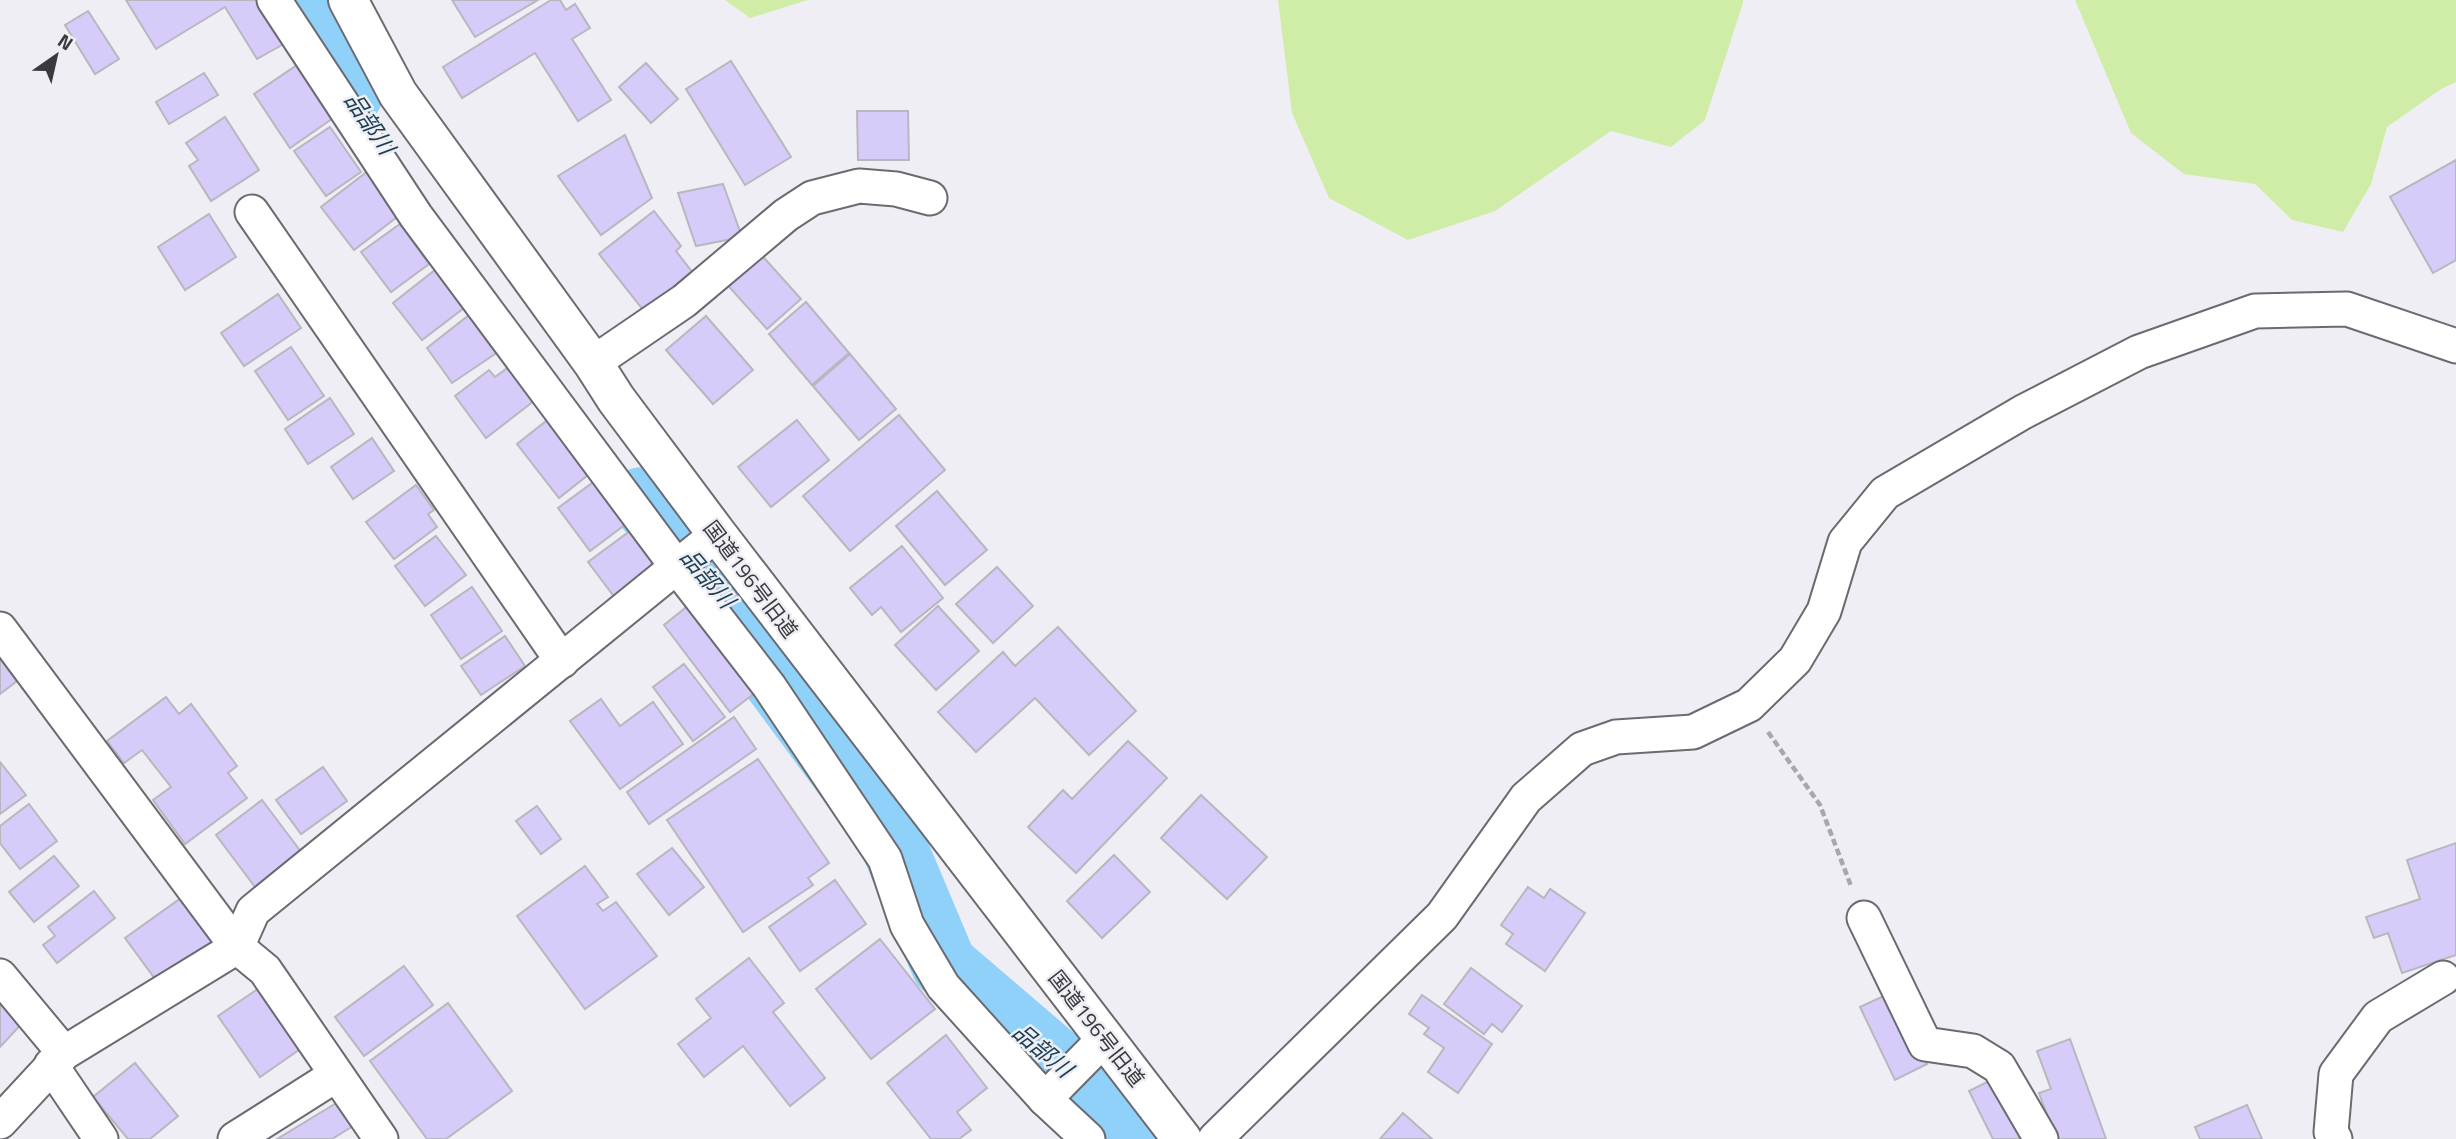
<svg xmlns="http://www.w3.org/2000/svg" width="2456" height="1139" viewBox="0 0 2456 1139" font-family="'Titillium Web','Noto Sans JP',sans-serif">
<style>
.green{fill:#cfeda6}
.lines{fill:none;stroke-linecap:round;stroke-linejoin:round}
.river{stroke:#8fd1f9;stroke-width:66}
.building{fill:#d7cbfa;stroke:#b9b7be;stroke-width:2}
.minor-casing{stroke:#6b6a70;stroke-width:37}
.tertiary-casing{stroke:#6b6a70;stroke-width:42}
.path{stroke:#a8a7ac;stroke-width:4.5;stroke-dasharray:7 3.5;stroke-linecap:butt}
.minor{stroke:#fff;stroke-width:33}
.tertiary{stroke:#fff;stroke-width:38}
.labels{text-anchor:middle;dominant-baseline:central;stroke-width:5;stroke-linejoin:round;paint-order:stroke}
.street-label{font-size:21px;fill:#3a393c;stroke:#efeef5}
.water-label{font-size:23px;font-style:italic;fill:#193f53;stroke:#efeef5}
</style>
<rect width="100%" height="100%" fill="#efeef5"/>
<!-- green -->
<g class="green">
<polygon points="725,0 808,0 750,18"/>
<polygon points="1278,0 1743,0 1743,3 1705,120 1671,147 1611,131 1495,211 1408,240 1329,198 1292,113"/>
<polygon points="2075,0 2456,0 2456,82 2441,89 2387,127 2371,184 2343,232 2292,220 2255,184 2184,174 2131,133"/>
</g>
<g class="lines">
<!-- river -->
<g class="river">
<polyline points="295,0 350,94"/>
<polyline points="642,500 763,644 772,675 888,832 944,965 1091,1091 1127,1139"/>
</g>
</g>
<!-- building -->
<g class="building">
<polygon points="126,0 264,0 289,41 257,59 225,7 156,49"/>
<polygon points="452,0 538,0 475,37"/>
<polygon points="551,0 560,0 566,10 575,4 590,28 572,39 611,100 578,121 535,53 462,98 443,67"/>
<polygon points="88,11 119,59 95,74 65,25"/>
<polygon points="303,61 339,114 290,148 254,94"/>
<polygon points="731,61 791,157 745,185 686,89"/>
<polygon points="646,63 678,99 651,123 619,87"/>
<polygon points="204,73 218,95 169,124 156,102"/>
<polygon points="857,111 908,111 909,160 858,160"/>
<polygon points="225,117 259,170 211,201 189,166 198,160 186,143"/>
<polygon points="330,127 361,172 326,196 294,151"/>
<polygon points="625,135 652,198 601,235 558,176"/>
<polygon points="2456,160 2456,260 2433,273 2390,197"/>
<polygon points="368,171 401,214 354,250 321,207"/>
<polygon points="723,184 742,237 696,246 678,193"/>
<polygon points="654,211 681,246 676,251 693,273 644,311 599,254"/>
<polygon points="209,214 236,257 185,290 158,247"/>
<polygon points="400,224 429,264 391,292 361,252"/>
<polygon points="758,251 801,299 767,329 724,281"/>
<polygon points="435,270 464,308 422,340 393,303"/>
<polygon points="278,294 301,328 244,366 221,333"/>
<polygon points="806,302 849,353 812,385 769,334"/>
<polygon points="469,315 498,352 452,383 427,348"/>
<polygon points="706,316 753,370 713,404 666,350"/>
<polygon points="291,347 324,396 288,420 255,371"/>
<polygon points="850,354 896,409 859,440 813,386"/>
<polygon points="514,363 539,397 486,438 455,396 489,370 495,377"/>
<polygon points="330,398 354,434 308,464 285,429"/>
<polygon points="899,415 945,470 850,551 803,496"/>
<polygon points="550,418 593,471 559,498 517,444"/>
<polygon points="797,420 829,460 771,507 738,467"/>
<polygon points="372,438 394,471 353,499 331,467"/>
<polygon points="599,478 630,521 590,551 558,508"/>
<polygon points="416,485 434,510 428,514 437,527 394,559 366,522"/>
<polygon points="937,491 987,550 945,585 896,526"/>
<polygon points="630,531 660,573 619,603 588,562"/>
<polygon points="436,536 466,575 425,606 395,566"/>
<polygon points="902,546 943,598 901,632 881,607 872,615 850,588"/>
<polygon points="997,567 1033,606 993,643 956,604"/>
<polygon points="472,587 502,631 461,659 431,615"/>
<polygon points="689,605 756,692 730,712 664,625"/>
<polygon points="938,606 979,651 936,690 895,645"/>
<polygon points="1058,627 1136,711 1089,755 1035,698 976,752 938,712 1003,652 1015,666"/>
<polygon points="505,636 525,666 481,695 461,666"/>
<polygon points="0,641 25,675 0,694"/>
<polygon points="684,664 725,717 693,741 653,687"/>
<polygon points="166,697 179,714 191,704 237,766 228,773 247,798 185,844 153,800 171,787 142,750 124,763 107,741"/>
<polygon points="601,699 620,726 653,702 683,744 620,789 570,721"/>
<polygon points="734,717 756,749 649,824 627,792"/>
<polygon points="1128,741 1167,778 1076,873 1028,827 1063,790 1072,799"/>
<polygon points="758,759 829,863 808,878 813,885 743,932 667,820"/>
<polygon points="0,762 26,795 0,814"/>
<polygon points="323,767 347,801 301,834 276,800"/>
<polygon points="1201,795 1267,857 1227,899 1161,838"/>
<polygon points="262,800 308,861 261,895 216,835"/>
<polygon points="29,804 57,841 20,869 0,843 0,826"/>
<polygon points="537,806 561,839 541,854 516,821"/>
<polygon points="2456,843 2456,955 2402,973 2388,933 2374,938 2366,917 2420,899 2407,860"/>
<polygon points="672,848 704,887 669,915 637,874"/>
<polygon points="1114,855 1150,892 1102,938 1067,901"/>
<polygon points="54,856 79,886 34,922 9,892"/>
<polygon points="585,866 608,897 597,904 603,911 616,902 657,956 585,1009 517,916"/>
<polygon points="835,880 866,924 800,971 769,927"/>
<polygon points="1528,887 1544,898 1550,889 1585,913 1545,971 1506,944 1513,934 1501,925"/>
<polygon points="94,891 115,918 57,963 43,945 55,936 48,927"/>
<polygon points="188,893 224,942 161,987 125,938"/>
<polygon points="880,939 935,1009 871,1059 816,989"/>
<polygon points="749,958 784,1003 773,1012 825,1078 790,1106 743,1046 704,1077 678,1044 711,1018 696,999"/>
<polygon points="404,966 433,1005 364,1056 335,1017"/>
<polygon points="1471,968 1522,1006 1502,1032 1492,1024 1484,1034 1444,1004"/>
<polygon points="265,984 306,1045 260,1077 218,1016"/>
<polygon points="1892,992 1927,1064 1895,1080 1860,1007"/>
<polygon points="0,993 27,1018 0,1047"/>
<polygon points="1422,995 1492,1044 1458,1093 1428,1072 1444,1048 1424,1034 1429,1028 1409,1014"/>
<polygon points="448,1003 512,1091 446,1139 427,1139 370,1061"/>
<polygon points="946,1035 987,1088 957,1112 971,1130 959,1139 931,1139 887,1083"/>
<polygon points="2070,1039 2106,1139 2056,1139 2039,1093 2051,1089 2037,1051"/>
<polygon points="135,1063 178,1116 150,1139 128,1139 93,1097"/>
<polygon points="1991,1080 2021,1139 1993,1139 1969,1091"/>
<polygon points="338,1102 353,1126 332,1139 277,1139"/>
<polygon points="2247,1105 2262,1139 2200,1139 2195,1127"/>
<polygon points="1403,1113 1432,1139 1380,1139"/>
</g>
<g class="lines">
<!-- minor casing -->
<g class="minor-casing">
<g id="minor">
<polyline points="274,0 416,216 677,567 769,686 885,859 907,925 943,986 1045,1099 1088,1139"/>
<polyline points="252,212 562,661"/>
<polyline points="593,363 684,301 786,215 812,198 859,186 896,189 930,198"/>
<polyline points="0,629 237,947 265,970 381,1139"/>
<polyline points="1864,918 1925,1044 1973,1051 1999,1067 2041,1139"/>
<polyline points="0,976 64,1053"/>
<polyline points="51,1065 101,1139"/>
<polyline points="1045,1099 1105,1038"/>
<polyline points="0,1122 64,1053 237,947 253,911 717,534"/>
<polyline points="235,1139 336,1075"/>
<polyline points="1215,1139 1442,916 1526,798 1582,749 1616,737 1693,732 1749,705 1795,660 1824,611 1845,542 1885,493 2023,412 2139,352 2255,311 2347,309 2456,346"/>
<polyline points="2335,1139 2331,1132 2336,1074 2378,1017 2443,978"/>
</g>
</g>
<!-- tertiary casing -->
<g class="tertiary-casing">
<polyline id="tertiary" points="348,0 398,94 593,363 616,399 717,534 1182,1139"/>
</g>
<!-- path -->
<polyline class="path" points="1768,732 1820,805 1851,886"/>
<!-- minor -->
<use href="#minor" class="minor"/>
<!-- tertiary -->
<use href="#tertiary" class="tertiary"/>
</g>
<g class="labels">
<!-- street labels -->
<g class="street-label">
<text transform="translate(751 579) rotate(53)">国道196号旧道</text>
<text transform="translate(1097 1028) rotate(52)">国道196号旧道</text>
</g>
<!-- water labels -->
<g class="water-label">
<text transform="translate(370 123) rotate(56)">品部川</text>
<text transform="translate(708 578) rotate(50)">品部川</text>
<text transform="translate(1043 1050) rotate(40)">品部川</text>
</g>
</g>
<!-- north arrow -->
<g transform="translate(56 56) rotate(34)" stroke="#efeef5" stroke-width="5" paint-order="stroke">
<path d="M0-5L12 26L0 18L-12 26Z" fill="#3a393c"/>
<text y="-10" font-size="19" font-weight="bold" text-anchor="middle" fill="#3a393c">N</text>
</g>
</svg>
